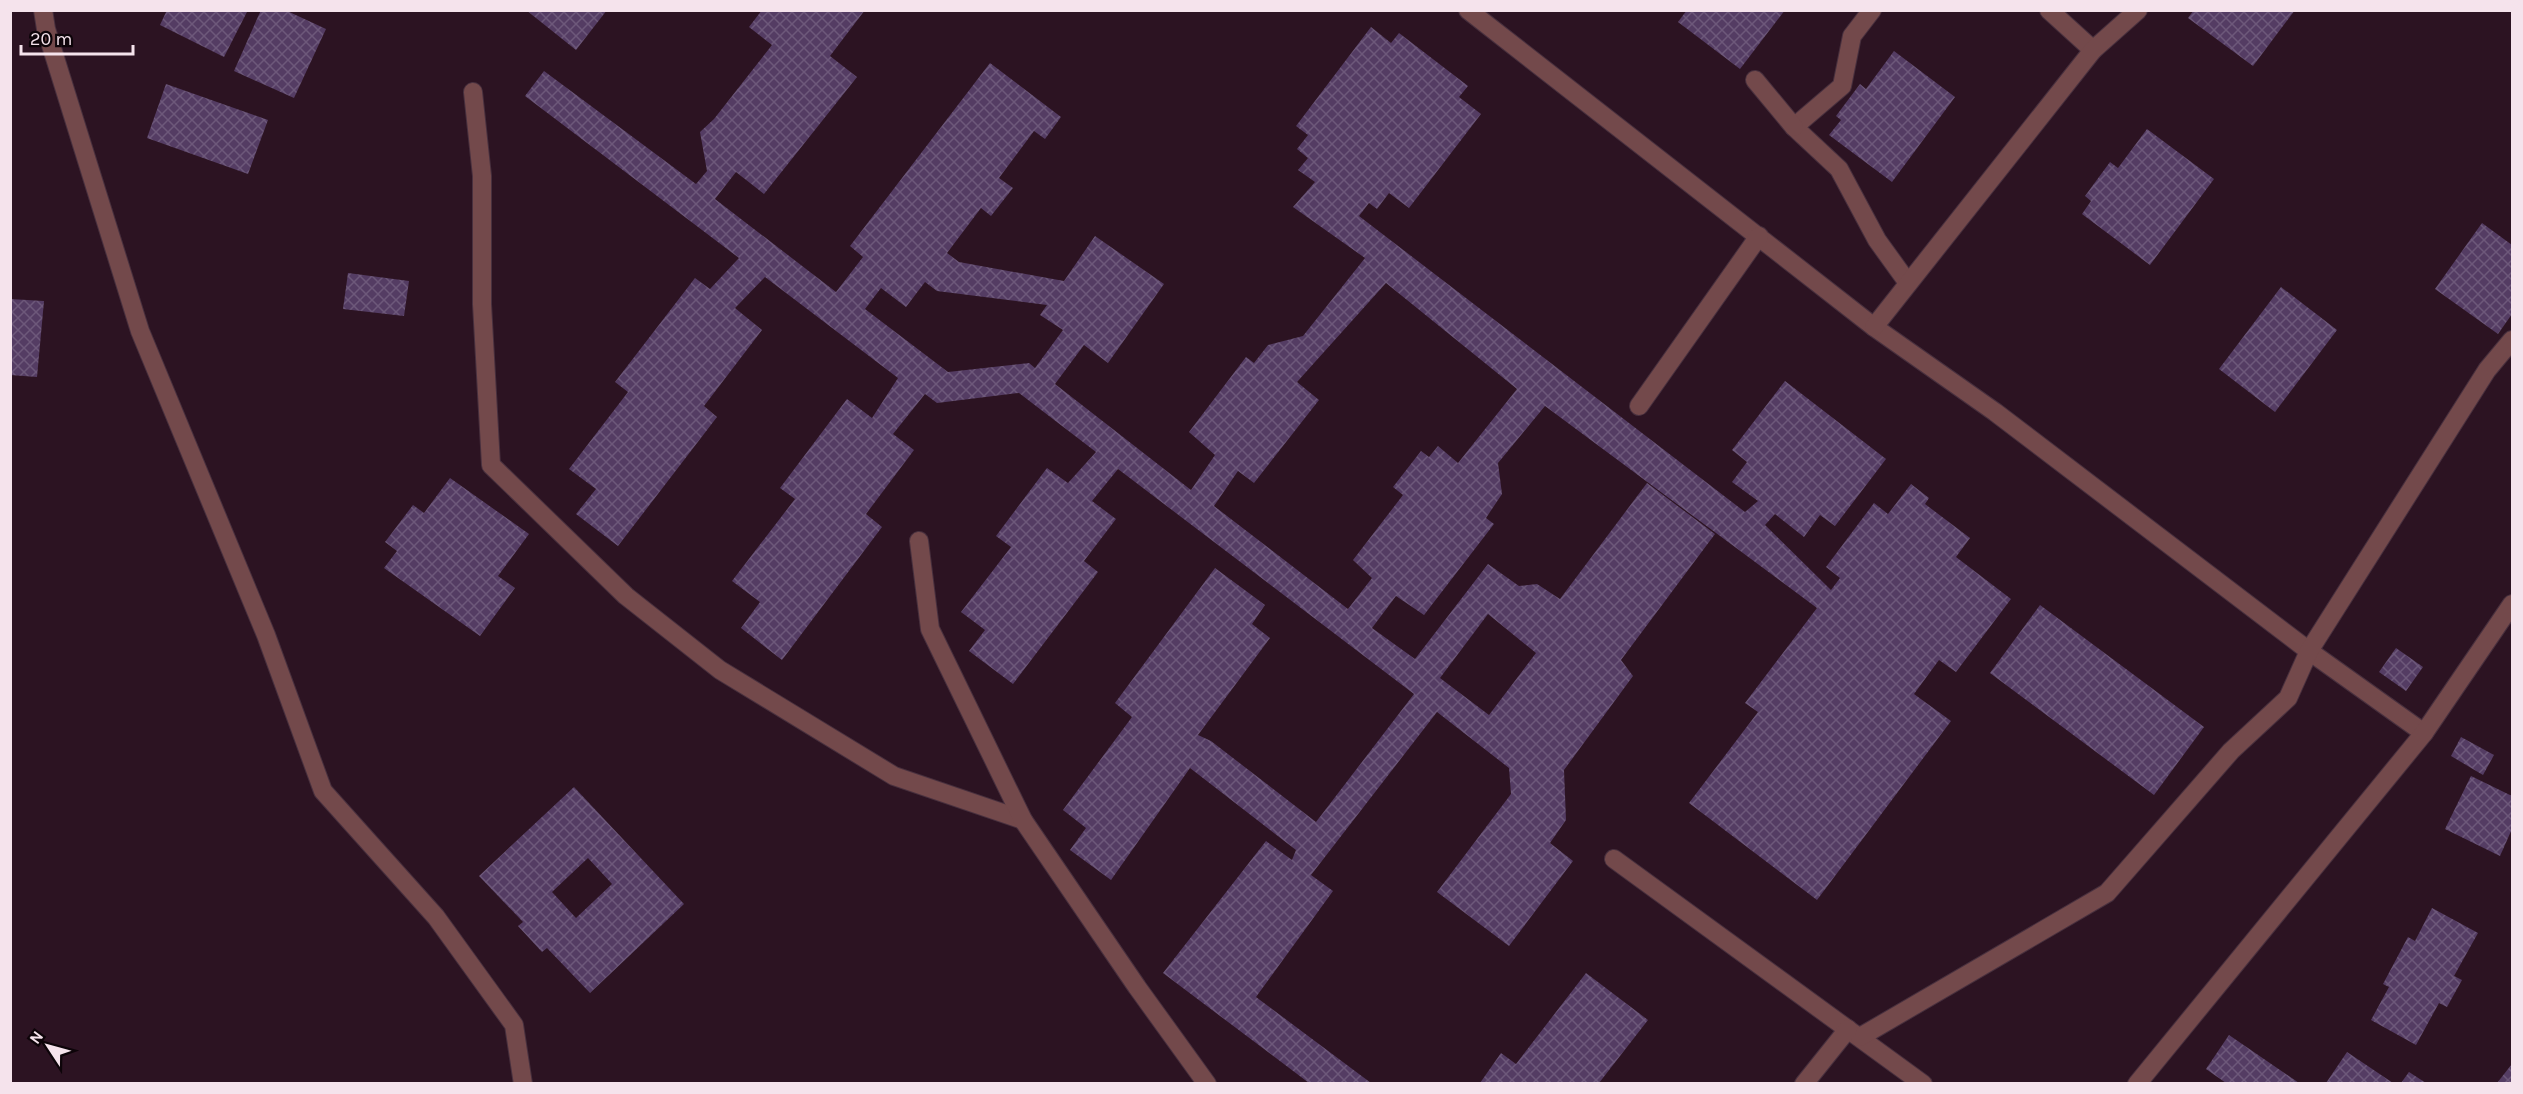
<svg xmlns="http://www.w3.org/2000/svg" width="2523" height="1094" viewBox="0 0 2523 1094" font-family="Karla,sans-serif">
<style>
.building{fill:url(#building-cross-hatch);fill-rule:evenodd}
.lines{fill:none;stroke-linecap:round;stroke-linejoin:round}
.minor-casing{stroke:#48303e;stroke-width:20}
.minor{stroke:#73494b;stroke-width:18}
</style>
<defs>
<pattern id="building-cross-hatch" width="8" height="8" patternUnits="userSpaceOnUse" patternTransform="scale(1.5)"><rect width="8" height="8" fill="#543c63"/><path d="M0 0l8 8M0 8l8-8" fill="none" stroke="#6d587a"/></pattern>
</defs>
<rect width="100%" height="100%" fill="#2c1322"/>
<!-- building -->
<g class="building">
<polygon points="167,10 248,10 224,57 160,25"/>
<polygon points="261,10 285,10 326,29 294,98 234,71"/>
<polygon points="526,10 607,10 576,50"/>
<path d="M762,10H865L830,56L857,77L764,194L736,172L715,199L836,292L863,257L850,246L990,63L1061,117L1045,139L1034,131L999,178L1013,188L991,216L981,208L947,253L959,262L1064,281L1095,236L1164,284L1108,363L1084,345L1055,384L1191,490L1215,455L1189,432L1246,357L1254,363L1268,345L1303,336L1365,258L1293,207L1315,182L1298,170L1308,158L1297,149L1308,135L1296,126L1371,27L1391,43L1399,33L1468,86L1459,97L1481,114L1409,208L1389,193L1377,209L1369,203L1359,216L1745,512L1758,501L1732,482L1747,462L1732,450L1785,381L1886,459L1835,526L1820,515L1804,537L1775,514L1765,525L1831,590L1840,578L1826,567L1874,503L1888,514L1911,484L1929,498L1925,504L1970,538L1956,557L2011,599L1956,672L1939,660L1914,694L1951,721L1817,900L1689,803L1758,712L1745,703L1817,608L1545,406L1498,463L1502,494L1486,518L1494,524L1424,615L1396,596L1372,628L1415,659L1488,564L1519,586L1537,584L1560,599L1647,483L1715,534L1621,660L1633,676L1564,770L1566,820L1550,843L1573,861L1509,946L1437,892L1511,794L1509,768L1437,712L1311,875L1333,891L1256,997L1371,1083H1309L1163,973L1266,841L1292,860L1296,850L1190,768L1111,880L1070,850L1086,828L1063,810L1132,717L1115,703L1215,568L1265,605L1252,624L1270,638L1198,735L1211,741L1316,822L1414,694L1118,469L1092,501L1116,519L1084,561L1098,572L1013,684L969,651L985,630L961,612L1011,547L996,536L1047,468L1068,483L1096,452L1019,393L937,403L925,394L893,434L914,450L866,514L882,527L782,660L741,628L760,602L732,581L795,499L780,488L847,399L872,418L898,378L765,277L735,308L762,330L704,406L717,417L618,546L576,514L596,489L569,469L628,392L615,382L695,278L710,289L739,258L525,96L544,71L696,184L707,171L700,132L714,119L772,45L749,27ZM925,282L937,291L1047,305L1040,315L1063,330L1035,368L1029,363L948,372L865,309L881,288L906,307ZM1386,283L1517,389L1458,463L1438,446L1429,457L1421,451L1393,487L1403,495L1353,560L1372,578L1348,609L1214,506L1238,471L1254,483L1319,400L1297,382ZM1488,614L1536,653L1489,715L1440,678Z"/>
<polygon points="1687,10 1785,10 1740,69 1678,22"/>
<polygon points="2194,10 2295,10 2253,66 2188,18"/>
<polygon points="1894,51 1955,97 1892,182 1829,135 1841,120 1836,116 1860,84 1866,89"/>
<polygon points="166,84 268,120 248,174 147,138"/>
<polygon points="2147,129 2214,179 2150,265 2082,214 2091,201 2085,196 2110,162 2118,168"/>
<polygon points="2482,223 2512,245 2512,314 2498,334 2435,289"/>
<polygon points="348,273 409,281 404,316 343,309"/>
<polygon points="2281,287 2337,330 2275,412 2219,369"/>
<polygon points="10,299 44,301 37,377 10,375"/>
<polygon points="450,478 529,534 498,576 515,588 480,636 384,568 397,551 385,542 413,505 424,513"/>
<polygon points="2040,605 2204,727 2154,795 1990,673"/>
<polygon points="2396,648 2423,667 2406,691 2379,672"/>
<polygon points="2461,737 2494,755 2483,775 2451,756"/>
<polygon points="2471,776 2512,796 2512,829 2500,856 2445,829"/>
<path d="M574,787L684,904L590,993L547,948L542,952L518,926L523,922L479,876ZM588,858L612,884L576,918L552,892Z"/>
<polygon points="2432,908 2478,933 2454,976 2462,980 2447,1007 2439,1003 2416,1045 2371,1020 2389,987 2383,984 2408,937 2415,941"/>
<polygon points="1586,973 1648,1020 1599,1083 1480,1083 1501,1053 1516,1064"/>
<polygon points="2229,1035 2299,1083 2226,1083 2206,1069"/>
<polygon points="2347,1052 2393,1083 2326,1083"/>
<polygon points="2512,1064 2512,1083 2497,1083"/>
<polygon points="2409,1072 2426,1083 2401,1083"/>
</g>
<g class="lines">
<!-- minor casing -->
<g class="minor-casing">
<g id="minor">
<polyline points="43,10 46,29 140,331 266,635 323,791 436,917 514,1025 523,1084"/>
<polyline points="1468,10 1874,327 1995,412 2309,651 2424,733"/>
<polyline points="1872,10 1852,36 1842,86 1794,127 1839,169 1877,240 1908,283"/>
<polyline points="2049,10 2093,50"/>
<polyline points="1755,80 1794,127"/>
<polyline points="473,92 482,176 482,304 491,465 626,596 720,670 894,776 1023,820"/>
<polyline points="1874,327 2093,50 2138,10"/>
<polyline points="1639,406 1759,236"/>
<polyline points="919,541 930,629 1023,820 1137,987 1207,1084"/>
<polyline points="1614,859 1923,1084"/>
<polyline points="1860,1037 2107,893 2231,751 2288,698 2309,651 2487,370 2512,340"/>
<polyline points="1804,1084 1848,1029"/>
<polyline points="2137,1084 2424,733 2512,604"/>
</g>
</g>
<!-- minor -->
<use href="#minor" class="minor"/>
</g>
<!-- border -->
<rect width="2523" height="1094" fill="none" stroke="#f5e3ec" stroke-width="24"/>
<!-- north arrow -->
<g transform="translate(48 1046) rotate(306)" stroke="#0d0409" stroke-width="4.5" paint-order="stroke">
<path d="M0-4.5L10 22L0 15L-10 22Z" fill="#f5e3ec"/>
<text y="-9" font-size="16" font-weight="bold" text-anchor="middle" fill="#f5e3ec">N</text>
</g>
<!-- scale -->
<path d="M21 45v9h112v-9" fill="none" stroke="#f5e3ec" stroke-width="3"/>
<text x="30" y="45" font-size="18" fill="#f5e3ec" stroke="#0d0409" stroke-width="4.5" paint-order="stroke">20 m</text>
</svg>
